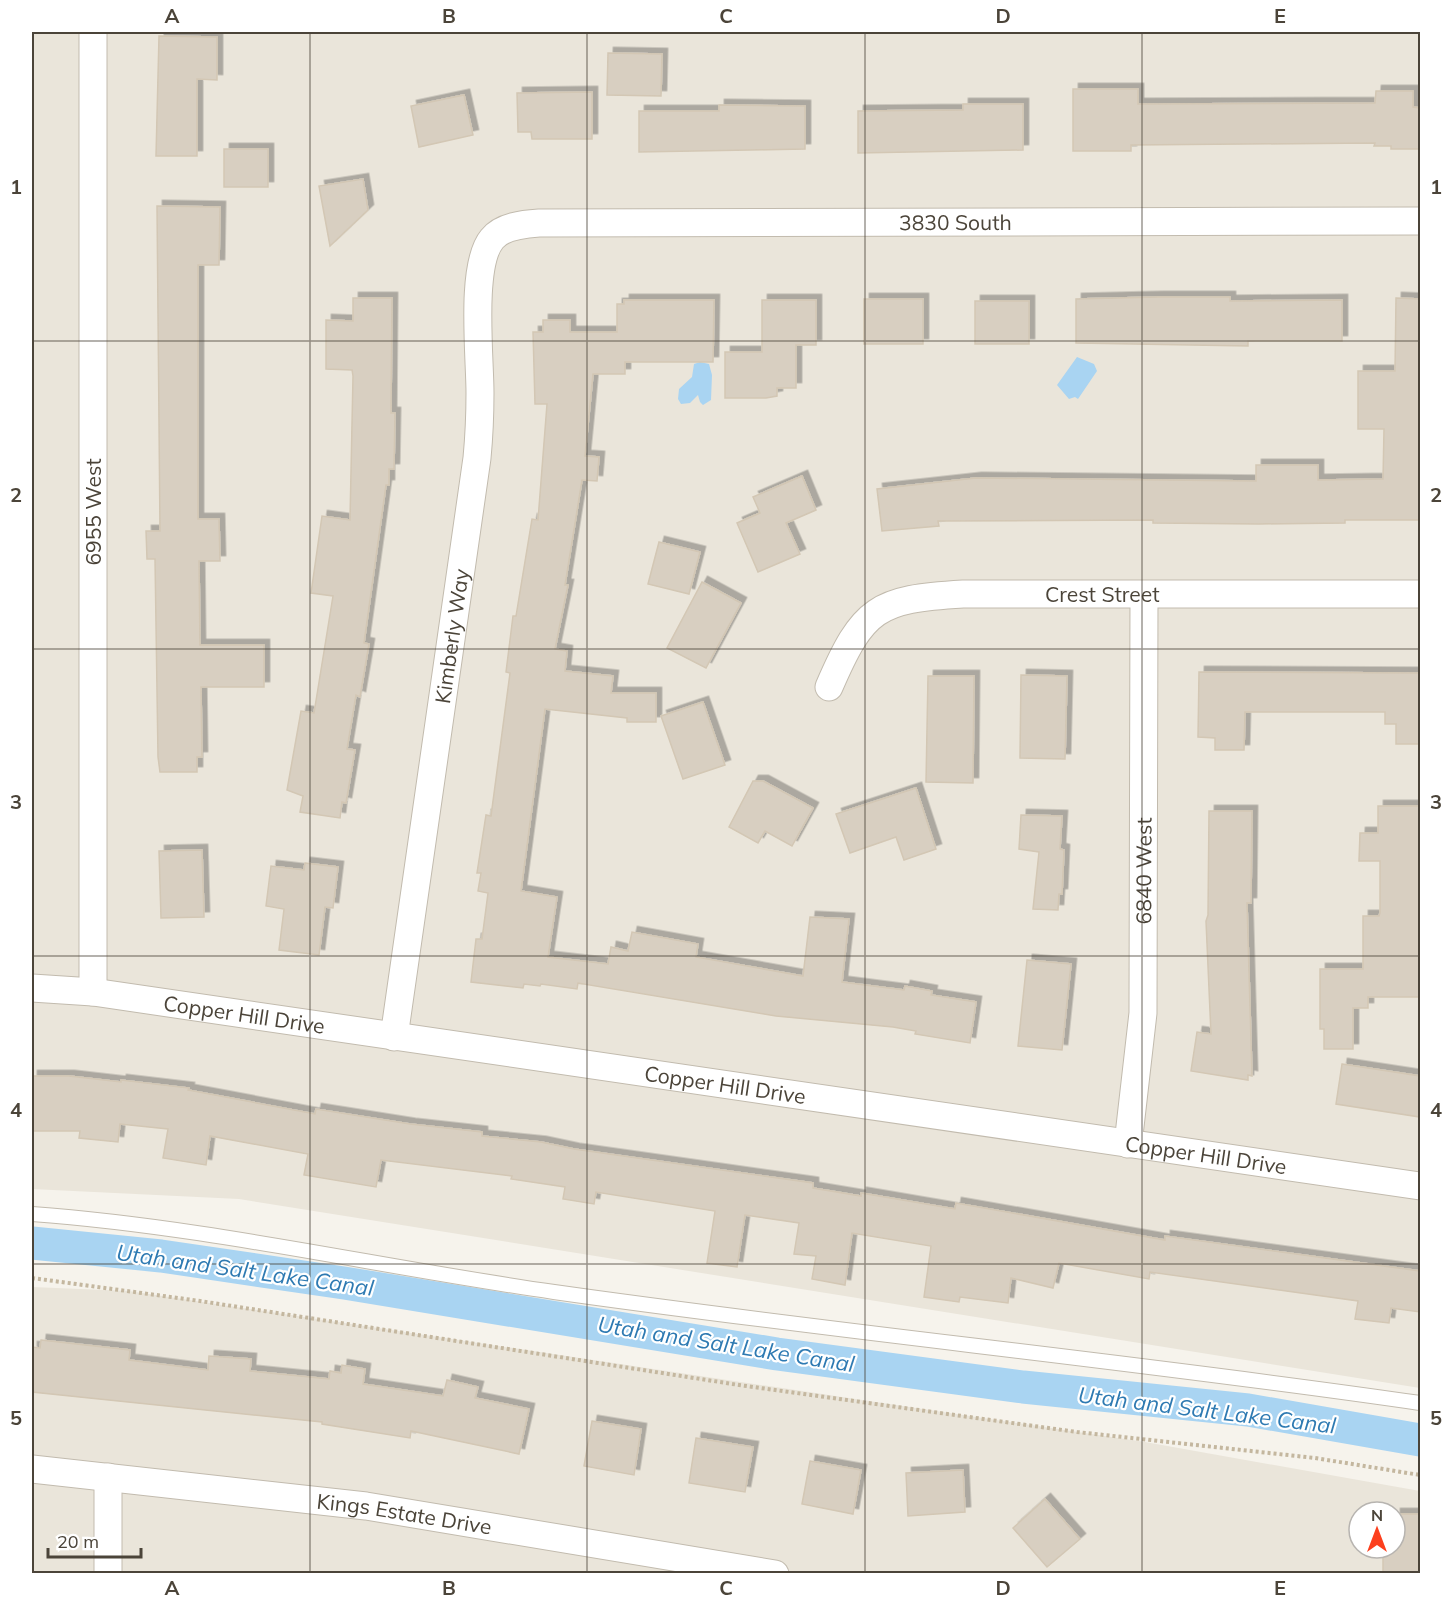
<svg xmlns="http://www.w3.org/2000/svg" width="1452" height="1605" viewBox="0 0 1452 1605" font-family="Mulish,sans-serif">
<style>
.residential{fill:#eae5da;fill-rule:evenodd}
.water{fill:#a9d4f2}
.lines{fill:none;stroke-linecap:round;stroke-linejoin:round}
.canal{stroke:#a9d4f2;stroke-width:33}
.building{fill:#d8cfc1;stroke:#d3c7b4;stroke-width:1.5;filter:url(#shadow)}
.lane-casing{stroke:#c2bbae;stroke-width:16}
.street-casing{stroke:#c2bbae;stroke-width:29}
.path{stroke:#c4b79f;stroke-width:4;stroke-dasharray:3 3;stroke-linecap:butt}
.lane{stroke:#fff;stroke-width:14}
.street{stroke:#fff;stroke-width:27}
.grid{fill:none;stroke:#4b4439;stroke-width:1.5;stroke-opacity:0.55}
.labels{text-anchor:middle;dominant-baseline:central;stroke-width:4.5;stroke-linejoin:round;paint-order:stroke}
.street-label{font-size:21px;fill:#4b4439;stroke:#fff}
.water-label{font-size:22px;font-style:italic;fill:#2e7ab2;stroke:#fff}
.neatline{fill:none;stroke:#4b4439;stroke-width:2}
.grid-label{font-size:20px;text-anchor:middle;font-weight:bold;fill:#4b4439}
</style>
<defs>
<filter id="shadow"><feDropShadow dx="5.5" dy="-5.5" stdDeviation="0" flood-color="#0004"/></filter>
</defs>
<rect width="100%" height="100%" fill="#f6f3ec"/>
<!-- residential -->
<g class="residential">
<polygon points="32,32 1420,32 1420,1388 239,1199 32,1189"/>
<path d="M32,1287L129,1291L1145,1442L1420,1491V1573L32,1574ZM1359,1512H1395V1548H1359Z"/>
</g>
<!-- water -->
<g class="water">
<polygon points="1077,357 1094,364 1097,371 1078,399 1075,397 1069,399 1057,385"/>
<polygon points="700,362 709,364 712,375 711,400 703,405 700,402 698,395 690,403 681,404 678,399 679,389 692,377 694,364"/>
</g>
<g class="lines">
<!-- canal -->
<polyline class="canal" points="32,1243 161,1256 344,1283 777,1354 1023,1387 1248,1410 1420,1440"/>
</g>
<!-- building -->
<g class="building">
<polygon points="159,36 217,37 217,80 197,79 197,156 156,156"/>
<polygon points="608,53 662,54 661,96 607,95"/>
<polygon points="1073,89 1138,89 1138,104 1375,103 1376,91 1413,91 1413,107 1420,108 1420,149 1391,149 1391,146 1374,146 1375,143 1131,145 1131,151 1073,151"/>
<polygon points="592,92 592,139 532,139 531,132 518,132 517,93"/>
<polygon points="464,95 473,135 419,147 411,106"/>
<polygon points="963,104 1023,104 1023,150 858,153 858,111 963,110"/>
<polygon points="719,105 805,106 805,149 639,152 639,111 719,111"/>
<rect x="224" y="149" width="44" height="38"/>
<polygon points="363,179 368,210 330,246 319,186"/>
<polygon points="157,206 220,207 219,265 198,265 198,519 219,519 220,561 199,561 200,645 264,645 264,687 201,687 202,757 197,757 197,772 160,772 158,757 155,559 147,559 146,531 160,531"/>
<polygon points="1157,297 1230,297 1230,301 1342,300 1342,341 1248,341 1248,346 1076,343 1076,299"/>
<polygon points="353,298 392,298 391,413 395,413 394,469 389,469 389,485 386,485 364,643 369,644 360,697 356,695 347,749 355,750 346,803 342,802 340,818 300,812 303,796 287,790 301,711 314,713 333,596 311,593 322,516 350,520 353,376 352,370 326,369 326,320 353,321"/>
<polygon points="1396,298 1420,299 1420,520 1345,520 1345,523 1259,524 1153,523 1153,520 938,521 939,526 882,531 877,489 976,478 1256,481 1256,465 1318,465 1318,480 1383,479 1384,429 1358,429 1358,371 1395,371"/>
<rect x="864" y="299" width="59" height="45"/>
<polygon points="624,300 714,300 713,362 625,362 625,374 593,374 585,456 599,457 597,481 582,480 565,585 568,585 555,649 567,651 565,671 613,676 611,693 656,693 656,722 627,722 627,718 545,709 521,891 557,897 548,957 608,964 611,947 628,951 632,932 698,944 696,957 803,976 810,917 849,919 842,982 904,990 905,986 932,991 931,995 976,1002 970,1043 915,1034 916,1031 893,1027 776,1016 578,983 577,989 541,984 540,986 524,984 523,988 471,982 476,939 482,939 488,893 478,891 481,873 477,873 486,815 491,816 510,673 506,672 513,616 516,616 532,519 538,520 547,404 535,404 533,332 543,332 543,320 570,320 570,332 617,332 617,304 624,304"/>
<polygon points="762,300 816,300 816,345 796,345 796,388 777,388 777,396 766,398 725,398 725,352 762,352"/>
<rect x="975" y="301" width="54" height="43"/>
<polygon points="802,476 816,510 786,523 800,554 758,572 737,523 760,513 753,497"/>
<polygon points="659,542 700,552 689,594 648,584"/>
<polygon points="702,582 741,603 706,668 667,648"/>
<polygon points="1199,672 1420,673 1420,744 1396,744 1396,724 1385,724 1385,712 1245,712 1244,750 1215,750 1215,738 1198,737"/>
<polygon points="1021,675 1067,676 1065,759 1020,758"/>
<polygon points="928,676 974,676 973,783 926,782"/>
<polygon points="703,702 725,765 683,779 661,716"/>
<polygon points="753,781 763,781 813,808 792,846 765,831 758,843 729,827"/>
<polygon points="916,788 936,849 904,860 896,837 850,853 836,814"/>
<polygon points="1378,806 1420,806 1420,997 1368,997 1368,1008 1353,1008 1353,1049 1324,1049 1324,1029 1320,1029 1320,969 1363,969 1363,916 1379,916 1380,913 1380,861 1359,861 1360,833 1378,833"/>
<polygon points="1209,811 1252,811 1251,903 1247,903 1252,1076 1248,1075 1248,1080 1191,1071 1197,1032 1211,1034 1206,921 1208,915"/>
<polygon points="1021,815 1062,816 1060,849 1064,850 1062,894 1059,894 1058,910 1033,909 1039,852 1019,849"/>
<polygon points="202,850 204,917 161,918 159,851"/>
<polygon points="305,863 338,867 333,908 325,907 319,955 279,950 284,909 266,906 271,866 304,870"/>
<polygon points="1027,960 1071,964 1062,1050 1018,1046"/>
<polygon points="1342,1064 1420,1076 1420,1117 1336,1104"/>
<polygon points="32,1076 69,1076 121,1082 121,1080 189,1088 188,1090 315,1114 316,1109 410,1124 482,1132 482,1136 541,1142 574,1149 813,1183 813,1188 861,1196 861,1193 955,1209 956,1203 1165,1240 1165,1236 1420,1271 1420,1312 1391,1308 1389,1323 1355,1319 1358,1301 1150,1272 1149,1279 1059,1263 1053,1288 1011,1278 1008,1303 960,1297 959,1302 924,1297 931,1246 852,1233 845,1285 812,1279 816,1256 794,1254 799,1223 745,1215 737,1267 707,1263 715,1211 596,1192 594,1204 563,1199 565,1187 511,1179 512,1176 381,1160 376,1187 304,1175 308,1154 210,1136 206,1165 163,1158 168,1129 120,1124 118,1142 79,1138 80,1131 32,1131"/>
<polygon points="41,1340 130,1350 129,1360 208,1370 209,1356 251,1359 250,1371 329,1379 330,1371 341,1373 342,1365 365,1369 363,1384 443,1396 447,1380 478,1387 475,1398 529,1409 519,1454 411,1431 410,1438 322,1424 322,1422 32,1392 32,1347 40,1348"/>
<polygon points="592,1421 641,1429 634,1475 584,1466"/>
<polygon points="696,1438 753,1447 745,1492 689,1483"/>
<polygon points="810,1461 861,1470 853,1514 802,1504"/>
<polygon points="963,1470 965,1512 908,1516 906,1473"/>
<polygon points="1045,1499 1080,1539 1047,1567 1013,1528"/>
<polygon points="1395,1514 1420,1514 1420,1574 1383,1574 1383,1548 1395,1548"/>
</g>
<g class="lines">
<!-- lane casing -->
<g class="lane-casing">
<path id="lane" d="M32,1214C208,1227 379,1267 554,1292C842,1333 1132,1361 1420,1403"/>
</g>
<!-- street casing -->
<g class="street-casing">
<g id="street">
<polyline points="93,32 93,992"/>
<path id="s1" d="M829,687C863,608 877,599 963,594H1420"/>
<path id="s2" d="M32,988L93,992L1420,1186"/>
<path id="s3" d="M394,1037L477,458C479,437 480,415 480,393C480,357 470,265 492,239C502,226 524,224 539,223L1420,221"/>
<path id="s4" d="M1128,1144L1143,1013L1144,595"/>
<path id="s5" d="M32,1469L366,1506L775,1574"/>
<polyline points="108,1477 108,1574"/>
</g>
</g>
<!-- path -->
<polyline class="path" points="32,1278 200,1301 739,1385 1077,1432 1315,1458 1420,1475"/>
<!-- lane -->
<use href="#lane" class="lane"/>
<!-- street -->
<use href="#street" class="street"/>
</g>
<!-- grid -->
<path class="grid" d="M310,32V1574M587,32V1574M865,32V1574M1142,32V1574M32,341H1420M32,649H1420M32,956H1420M32,1264H1420"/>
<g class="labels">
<!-- street labels -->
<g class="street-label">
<text stroke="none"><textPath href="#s3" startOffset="1274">3830 South</textPath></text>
<text transform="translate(93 512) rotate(-90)">6955 West</text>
<text stroke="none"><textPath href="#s1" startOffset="318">Crest Street</textPath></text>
<text stroke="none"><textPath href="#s3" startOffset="405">Kimberly Way</textPath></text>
<text stroke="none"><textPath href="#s4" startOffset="274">6840 West</textPath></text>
<text stroke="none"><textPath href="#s2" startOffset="214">Copper Hill Drive</textPath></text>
<text stroke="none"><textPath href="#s2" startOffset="700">Copper Hill Drive</textPath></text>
<text stroke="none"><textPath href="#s2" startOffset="1186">Copper Hill Drive</textPath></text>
<text stroke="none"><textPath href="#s5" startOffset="375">Kings Estate Drive</textPath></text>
</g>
<!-- water labels -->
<g class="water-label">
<text transform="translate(245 1270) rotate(8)">Utah and Salt Lake Canal</text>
<text transform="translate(726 1344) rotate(9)">Utah and Salt Lake Canal</text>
<text transform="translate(1207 1410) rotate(7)">Utah and Salt Lake Canal</text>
</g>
</g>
<!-- border -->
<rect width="1452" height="1605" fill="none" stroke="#ffffff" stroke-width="66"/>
<!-- north arrow -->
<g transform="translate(1377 1530)"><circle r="28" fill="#ffffff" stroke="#b7b4b0" stroke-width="1.5"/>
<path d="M0-4.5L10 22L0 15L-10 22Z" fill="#fc3f1d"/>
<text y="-9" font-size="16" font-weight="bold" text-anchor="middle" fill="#4b4439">N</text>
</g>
<!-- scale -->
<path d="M48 1548v9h93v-9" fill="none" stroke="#4b4439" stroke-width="3"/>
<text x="57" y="1548" font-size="18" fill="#4b4439" stroke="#ffffff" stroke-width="4.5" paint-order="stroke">20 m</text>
<rect x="33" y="33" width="1386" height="1539" class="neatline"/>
<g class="grid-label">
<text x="172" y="23">A</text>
<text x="449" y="23">B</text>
<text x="726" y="23">C</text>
<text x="1003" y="23">D</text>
<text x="1280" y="23">E</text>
<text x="16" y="194">1</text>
<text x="1436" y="194">1</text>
<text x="16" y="502">2</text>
<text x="1436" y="502">2</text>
<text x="16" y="809">3</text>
<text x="1436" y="809">3</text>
<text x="16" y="1117">4</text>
<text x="1436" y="1117">4</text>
<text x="16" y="1425">5</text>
<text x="1436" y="1425">5</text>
<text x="172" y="1595">A</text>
<text x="449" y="1595">B</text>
<text x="726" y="1595">C</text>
<text x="1003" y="1595">D</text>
<text x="1280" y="1595">E</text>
</g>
</svg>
